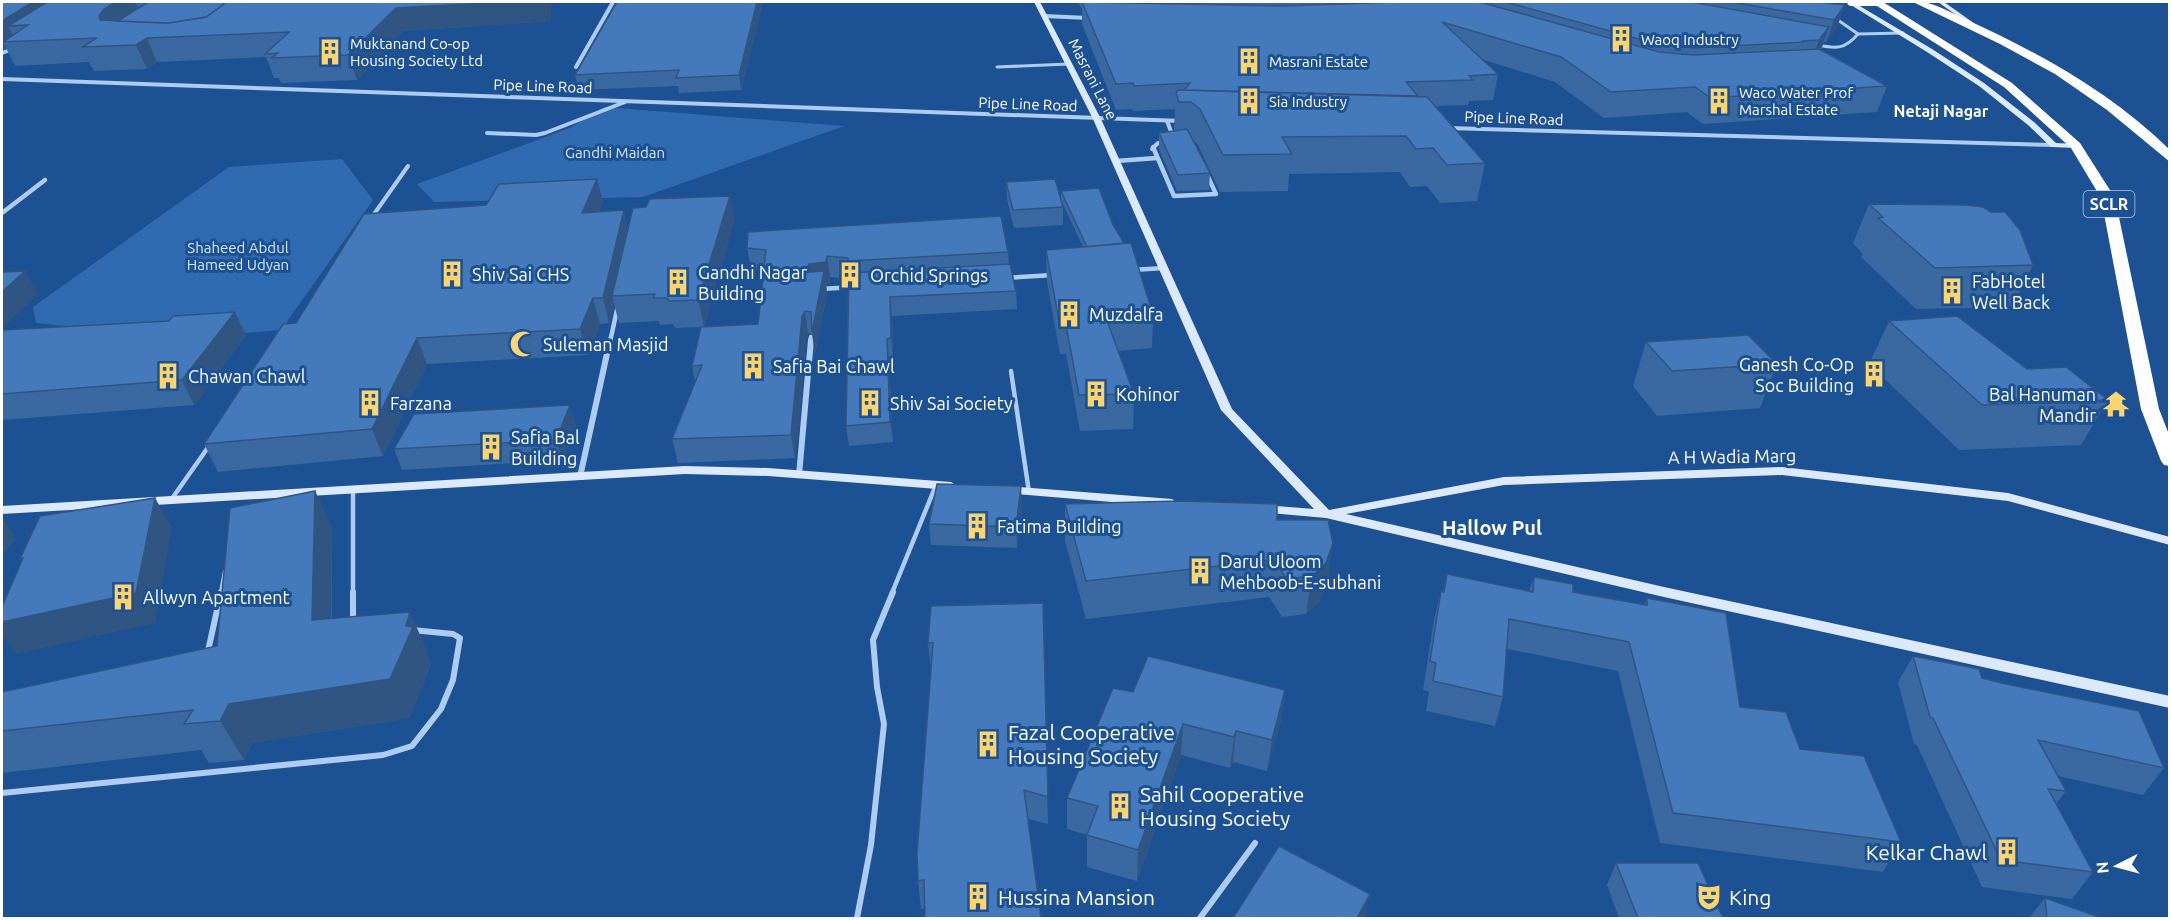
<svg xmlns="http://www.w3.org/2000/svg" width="2171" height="920" viewBox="0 0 2171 920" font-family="Ubuntu,sans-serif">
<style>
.green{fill:#306bb2}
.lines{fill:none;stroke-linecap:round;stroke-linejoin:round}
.lane-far3{stroke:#aeccef;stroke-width:3}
.lane-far2{stroke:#aeccef;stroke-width:4}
.lane-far1{stroke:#aeccef;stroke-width:4.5}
.lane{stroke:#aeccef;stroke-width:6}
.street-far2{stroke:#aeccef;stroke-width:4}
.street-far1{stroke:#aeccef;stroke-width:4.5}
.street{stroke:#aeccef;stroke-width:6}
.secondary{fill:#dbe9fb;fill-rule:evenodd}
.highway{fill:#fff;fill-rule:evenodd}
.wall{fill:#3a69a1}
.shaded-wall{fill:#305583}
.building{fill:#447abb;stroke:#305583;stroke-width:1.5}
.labels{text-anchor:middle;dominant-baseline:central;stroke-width:6;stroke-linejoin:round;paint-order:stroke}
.far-poi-label{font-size:15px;fill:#fff;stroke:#1c5194;text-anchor:start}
.far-street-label{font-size:15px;fill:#fff;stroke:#1c5194}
.far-park-label{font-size:15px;fill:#d4e6fb;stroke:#1c5194}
.far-neighbourhood-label{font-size:16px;font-weight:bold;fill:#fff;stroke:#1c5194}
.shield{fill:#1c5194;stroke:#bbcbdf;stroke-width:1.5}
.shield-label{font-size:16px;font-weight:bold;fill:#fff}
.poi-label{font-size:18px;fill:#fff;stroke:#1c5194;text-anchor:start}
.street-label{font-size:18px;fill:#fff;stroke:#1c5194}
.neighbourhood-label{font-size:20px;font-weight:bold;fill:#fff;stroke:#1c5194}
.near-poi-label{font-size:21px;fill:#fff;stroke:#1c5194;text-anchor:start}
</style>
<rect width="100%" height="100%" fill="#1c5194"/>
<!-- green -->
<g class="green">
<polygon points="604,107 844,126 643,197 434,202 417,184 570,128"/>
<polygon points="342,159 373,200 281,330 183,338 36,323 33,307 229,167"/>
</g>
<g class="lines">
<!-- lane-far3 -->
<g class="lane-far3">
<polyline points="1858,34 1903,33"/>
<path d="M1818,45C1837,49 1845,49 1858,34L1835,18"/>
<polyline points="997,67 1069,64"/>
</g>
<!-- lane-far2 -->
<polyline class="lane-far2" points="372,217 408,166"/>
<!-- lane-far1 -->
<g class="lane-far1">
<polyline points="1011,371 1029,492"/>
<polyline points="353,490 353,593"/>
<polyline points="171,500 209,446"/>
<polyline points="221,593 225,572"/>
<polyline points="892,593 936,485"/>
</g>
<!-- lane -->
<g class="lane">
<polyline points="353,592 353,622"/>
<polyline points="208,651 221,592"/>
<polyline points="2,793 383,755 412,746 441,709 453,680 460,638 453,634 412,630"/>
<polyline points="857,918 871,845 884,724 877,687 873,640 893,592"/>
<polyline points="1200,918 1255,843"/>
</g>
<!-- street-far2 -->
<g class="street-far2">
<polyline points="1044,16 1088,18"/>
<polyline points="2,53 15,48"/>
<polyline points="576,67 613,2"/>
<polyline points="2,79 1182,121"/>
<polyline points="1167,121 1174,139"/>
<polyline points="1447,128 2054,145"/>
<polyline points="487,133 536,135 545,133 625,102"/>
<polyline points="1152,149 1158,143 1188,141 1194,149"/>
</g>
<!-- street-far1 -->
<g class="street-far1">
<polyline points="1153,147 1174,196 1216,194 1194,147"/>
<polyline points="1116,161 1157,158"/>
<polyline points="2,213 45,180"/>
<polyline points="1132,270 1164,268"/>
<polyline points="1006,278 1053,275"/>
<polyline points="820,289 855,287"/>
<polyline points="610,342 618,305"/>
<polyline points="811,342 811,337"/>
</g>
<!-- street -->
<g class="street">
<polyline points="799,475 811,340"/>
<polyline points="580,477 610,340"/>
</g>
<!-- secondary -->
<g class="secondary">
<polygon points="1034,2 1040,2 1101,119 1232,409 1329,510 1504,477 1782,467 2008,493 2170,537 2170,545 2008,501 1782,475 1504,485 1346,514 1664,587 2170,696 2170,708 1664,597 1326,518 1258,512 1256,509 1262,505 1314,509 1221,410 1093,119"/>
<polygon points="1846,2 1853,2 1932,49 1984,83 2034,122 2056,143 2076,144 2080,146 2076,148 2051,147 2028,125 1979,86 1927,52"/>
<polygon points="1938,2 1944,2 1978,26 1973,27"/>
<polygon points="685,466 768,468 951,482 957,486 951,490 768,476 685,474 2,514 2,506"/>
<polygon points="1007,486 1172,499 1178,503 1172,507 1003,493 1001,490"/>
</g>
<!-- highway -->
<g class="highway">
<polygon points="1847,2 1883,2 2012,83 2080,143 2115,198 2159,409 2170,437 2170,466 2164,465 2161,461 2141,409 2101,198 2071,148 2004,87 1877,6 1851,6 1848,5"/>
<path d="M1913,2C1931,0 1949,12 1965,19C2038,52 2112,93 2170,150V162L2107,110L2055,74L2000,44Z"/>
</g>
</g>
<!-- wall -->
<g class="wall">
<polygon points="2,2 551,2 551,21 403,31 357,80 281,83 279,78 274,78 266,57 157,62 147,69 94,71 89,62 15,66 6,48 2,50"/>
<polygon points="617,2 761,2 762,6 741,90 679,93 678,86 579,90 575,75"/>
<polygon points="1077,2 1821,2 1845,5 1837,27 1826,42 1824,42 1821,50 1887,86 1877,112 1703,124 1687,112 1604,118 1555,82 1481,59 1498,74 1493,100 1469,101 1468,105 1436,106 1485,163 1477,201 1440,203 1427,186 1410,187 1400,172 1289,174 1288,191 1220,192 1198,145 1193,140 1210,173 1209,190 1177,191 1159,149 1159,133 1175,131 1174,128 1175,109 1133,111 1132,109 1116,110 1082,24 1082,9"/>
<polygon points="597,179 603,202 599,212 628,228 646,207 730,196 734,221 704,327 675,328 673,324 660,325 659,321 619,323 614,304 609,323 600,324 588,355 427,364 383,456 218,472 204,444 296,323 486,205"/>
<polygon points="1006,182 1063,207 1063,225 1014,228 1007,199"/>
<polygon points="1061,191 1113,225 1153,315 1152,348 1118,351 1134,394 1133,429 1080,431 1066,354 1060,354 1047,282 1046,250 1083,247 1061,200"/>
<polygon points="1869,204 2033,265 2012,307 1916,309 1861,257 1863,254 1853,243"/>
<polygon points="747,248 1008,252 1009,264 1016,291 1017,309 892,316 893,358 889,358 893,442 849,446 846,426 848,279 830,277 829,284 826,284 827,293 815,354 812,334 808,333 806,340 795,458 678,463 672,439 695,382 692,366 758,324 764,271 751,269"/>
<polygon points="1889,321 2027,369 2108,400 2081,445 1959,450 1869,364"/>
<polygon points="2,330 246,335 194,405 2,420"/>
<polygon points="1646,342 1777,364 1760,408 1657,416 1633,386"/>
<polygon points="576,425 563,460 402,470 394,449"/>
<polygon points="315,491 332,528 332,618 427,651 426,654 431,665 409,718 252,743 244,760 209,763 201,750 2,773 2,692 217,646"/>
<polygon points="1065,504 1277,520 1328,581 1320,601 1306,614 1282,617 1269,597 1086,619 1065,541"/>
<polygon points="1022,506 1017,548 931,545 929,524"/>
<polygon points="1447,574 1529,591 1534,577 1573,592 1644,605 1647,598 1740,707 1800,749 1901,842 1883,872 1660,843 1618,671 1507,649 1503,697 1495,726 1426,711 1429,692 1423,690 1434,620 1441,591 1443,592"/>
<polygon points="1043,603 1048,824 1028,819 925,908 921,909 918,881 931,668 928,643"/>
<polygon points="1913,656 1982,678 2164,768 2143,795 2058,776 2066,791 2056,804 2093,872 2072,899 1982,887 1917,745 1914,744 1898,682"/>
<polygon points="1285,690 1281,721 1267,771 1233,762 1230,768 1181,755 1137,881 1087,867 1087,835 1067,829 1067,798 1133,692"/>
<polygon points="1616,863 1723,918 1619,918 1607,885"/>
<polygon points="2045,898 2102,918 2029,918"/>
</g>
<!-- shaded-wall -->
<g class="shaded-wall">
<polygon points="33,2 45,2 53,18 8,26 16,41 3,42 6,48 2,50 2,21"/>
<polygon points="116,2 135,2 141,14 110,39 99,16 104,9"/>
<polygon points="502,2 551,2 551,21 403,31 357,80 348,55 396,8"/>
<polygon points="757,2 761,2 762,6 741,90 739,75"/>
<polygon points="1845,5 1837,27 1826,42 1834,20"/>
<polygon points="1829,27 1821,49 1811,63 1819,40"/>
<polygon points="147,38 157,62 147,69 136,45"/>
<polygon points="597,179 603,202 588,237 582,213"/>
<polygon points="730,196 734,221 704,327 698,300"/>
<polygon points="624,210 629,234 612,296 614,304 609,323 603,298"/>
<polygon points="827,256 830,277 829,284 826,284 827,293 815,354 812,332 821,285 807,268 809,264"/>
<polygon points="25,271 38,294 2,328 2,292"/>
<polygon points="890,297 892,316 893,358 891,338"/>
<polygon points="593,298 600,324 588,355 580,329"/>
<polygon points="805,311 808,333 806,340 795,458 791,435 802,317"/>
<polygon points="235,312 246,335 194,405 182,380"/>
<polygon points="417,338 427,364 383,456 372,429"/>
<polygon points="887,339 889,358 893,442 890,422"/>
<polygon points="570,405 576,425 563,460 556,440"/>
<polygon points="1021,486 1022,506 1017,548 1016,527"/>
<polygon points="315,491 332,528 331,658 312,620"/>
<polygon points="155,498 172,527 155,623 16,654 2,634 2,622"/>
<polygon points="2,517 16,539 2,556"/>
<polygon points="1333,543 1328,581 1320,601 1306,614 1312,576"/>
<polygon points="410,612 427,651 426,654 431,665 409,718 252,743 244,760 220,721 229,704 406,626"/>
<polygon points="1285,690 1281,721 1267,771 1272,740"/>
<polygon points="1183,724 1181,755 1137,881 1138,850"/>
<polygon points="1236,731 1233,762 1230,768 1234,737"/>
<polygon points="1370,894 1365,918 1357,918"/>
</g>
<!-- building -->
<g class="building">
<polygon points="2,2 33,2 2,21"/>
<polygon points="47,2 116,2 104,9 99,16 100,20 168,23 206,17 220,7 226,2 502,2 396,8 348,55 272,58 278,53 265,54 289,32 147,38 136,45 82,47 97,38 3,42 28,25 8,26"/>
<polygon points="148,2 226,2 220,7 206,17 168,23 118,21"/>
<polygon points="617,2 757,2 739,75 676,78 679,70 575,75"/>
<polygon points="1082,2 1282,6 1395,2 1480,2 1659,52 1693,55 1819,49 1887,86 1711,98 1695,87 1611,92 1561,57 1442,22 1498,74 1469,76 1473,80 1406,82 1418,96 1184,90 1190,83 1134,86 1133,83 1116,84"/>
<polygon points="1506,2 1692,2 1829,27 1819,40 1802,41 1805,42 1693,48 1660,45"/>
<polygon points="1732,2 1821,2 1845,5 1834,20"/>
<polygon points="1178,90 1427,97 1485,163 1447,165 1433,148 1416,149 1406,136 1282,137 1292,154 1223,155 1200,109 1191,102 1179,102 1176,93"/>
<polygon points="1187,129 1210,173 1178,175 1159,133"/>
<polygon points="597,179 582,213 624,210 603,298 593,298 580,329 417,338 372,429 204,444 283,324 296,323 364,214 486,205 499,184"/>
<polygon points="1055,179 1063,207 1013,210 1006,182"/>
<polygon points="1099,188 1113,225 1124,243 1087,247 1061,191"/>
<polygon points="730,196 698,300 669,301 667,298 653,298 655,294 612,296 633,208 646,207 650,199"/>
<polygon points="1869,204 1967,205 1983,207 1991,212 2005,212 2020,230 2033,265 1935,268 1878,218 1883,217"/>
<polygon points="1001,216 1008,252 848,261 848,258 827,256 826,262 809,264 807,268 810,272 824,271 812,332 811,312 805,311 802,317 791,435 672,439 702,365 692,366 701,327 758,324 766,250 747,248 748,232"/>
<polygon points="1131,243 1153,315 1106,318 1134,394 1079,395 1065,320 1059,321 1046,250"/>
<polygon points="1010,264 1016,291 890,297 891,338 887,339 890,422 846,426 849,273"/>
<polygon points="25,271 2,292 2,272"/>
<polygon points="235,312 182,380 2,394 2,330 169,321 173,316"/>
<polygon points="1957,316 2027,369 2066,367 2108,400 1982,405 1889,321"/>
<polygon points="1748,335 1777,364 1672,371 1646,342"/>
<polygon points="570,405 556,440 394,449 414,414"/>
<polygon points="937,484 1021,486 1016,527 929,524"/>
<polygon points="315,491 312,620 410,612 406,626 413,627 390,679 229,704 220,721 184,724 193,710 2,731 2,692 217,646 230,508"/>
<polygon points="155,498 136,593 2,622 2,607 23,558 20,559 40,516"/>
<polygon points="1179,501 1277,504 1277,520 1328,520 1333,543 1326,563 1312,576 1287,579 1273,560 1086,581 1065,504"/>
<polygon points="1447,574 1533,592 1534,577 1573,584 1573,592 1647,605 1647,598 1726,613 1740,707 1786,712 1800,749 1864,756 1901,842 1673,813 1629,642 1509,619 1503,697 1433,681 1436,663 1430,661 1441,591 1444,592"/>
<polygon points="1043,603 1048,797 1024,790 1041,918 925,918 924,880 918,881 917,853 933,643 928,643 931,606"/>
<polygon points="1148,656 1285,690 1272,740 1236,731 1234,737 1183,724 1138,850 1087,835 1098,806 1067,798 1113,688 1133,692"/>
<polygon points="1913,656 1979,669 1982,678 2006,684 2139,711 2164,768 2038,740 2066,791 2048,789 2093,872 2001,860 1933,718 1930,717"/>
<polygon points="1279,846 1370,894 1357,918 1233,918"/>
<polygon points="1616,863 1698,863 1723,918 1638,918"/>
<polygon points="2045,898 2102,918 2047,918"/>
</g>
<!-- icons -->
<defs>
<g id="building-bare" transform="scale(2.07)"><path d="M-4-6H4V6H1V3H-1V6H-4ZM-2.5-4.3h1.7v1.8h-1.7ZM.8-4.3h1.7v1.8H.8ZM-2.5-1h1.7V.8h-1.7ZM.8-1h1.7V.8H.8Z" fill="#ffd46c" stroke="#1c5194" stroke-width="2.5" paint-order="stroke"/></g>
<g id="mosque-bare" transform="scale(2.07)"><path d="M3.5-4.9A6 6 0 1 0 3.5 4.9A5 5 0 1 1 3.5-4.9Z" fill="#ffd46c" stroke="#1c5194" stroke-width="2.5" paint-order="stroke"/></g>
<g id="temple-bare" transform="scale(2.07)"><path d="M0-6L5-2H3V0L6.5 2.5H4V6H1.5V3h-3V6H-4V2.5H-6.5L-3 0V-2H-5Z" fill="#ffd46c" stroke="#1c5194" stroke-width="2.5" paint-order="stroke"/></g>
<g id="theatre-bare" transform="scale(2.07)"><path d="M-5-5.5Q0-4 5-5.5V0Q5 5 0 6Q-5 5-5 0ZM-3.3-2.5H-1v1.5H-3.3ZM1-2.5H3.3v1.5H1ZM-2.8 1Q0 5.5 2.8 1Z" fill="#ffd46c" stroke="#1c5194" stroke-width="2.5" paint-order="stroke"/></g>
</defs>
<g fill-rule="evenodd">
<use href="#building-bare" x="1621" y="39"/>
<use href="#building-bare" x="330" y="52"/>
<use href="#building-bare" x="1249" y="61"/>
<use href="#building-bare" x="1249" y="101"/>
<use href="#building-bare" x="1719" y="101"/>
<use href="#building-bare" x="452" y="274"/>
<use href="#building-bare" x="850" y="275"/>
<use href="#building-bare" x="678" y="282"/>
<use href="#building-bare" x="1952" y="291"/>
<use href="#building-bare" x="1069" y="314"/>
<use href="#mosque-bare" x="523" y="344"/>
<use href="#building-bare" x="753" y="366"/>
<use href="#building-bare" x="1874" y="374"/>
<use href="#building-bare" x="168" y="376"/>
<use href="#building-bare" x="1096" y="394"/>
<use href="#building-bare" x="370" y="403"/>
<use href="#building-bare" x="870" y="403"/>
<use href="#temple-bare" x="2116" y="404"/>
<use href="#building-bare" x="491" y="447"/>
<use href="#building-bare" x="977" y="526"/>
<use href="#building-bare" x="1200" y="571"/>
<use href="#building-bare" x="123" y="597"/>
<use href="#building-bare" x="988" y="744"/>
<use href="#building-bare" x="1120" y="806"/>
<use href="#building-bare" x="2007" y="852"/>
<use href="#building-bare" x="978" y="897"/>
<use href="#theatre-bare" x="1709" y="897"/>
</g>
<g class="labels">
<!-- far-poi labels -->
<g class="far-poi-label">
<text x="1641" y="39">Waoq Industry</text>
<text x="350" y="43">Muktanand Co-op<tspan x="350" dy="17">Housing Society Ltd</tspan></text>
<text x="1269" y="61">Masrani Estate</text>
<text x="1739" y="92">Waco Water Prof<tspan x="1739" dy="17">Marshal Estate</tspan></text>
<text x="1269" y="101">Sia Industry</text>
</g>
<!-- far-street labels -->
<g class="far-street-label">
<text transform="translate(1093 79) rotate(63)">Masrani Lane</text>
<text transform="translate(543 86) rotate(2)">Pipe Line Road</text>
<text transform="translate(1028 104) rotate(2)">Pipe Line Road</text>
<text transform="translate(1514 118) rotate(2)">Pipe Line Road</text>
</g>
<!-- far-park labels -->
<g class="far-park-label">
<text x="615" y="152">Gandhi Maidan</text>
<text x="238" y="247">Shaheed Abdul<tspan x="238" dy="17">Hameed Udyan</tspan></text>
</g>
<!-- far-neighbourhood labels -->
<g class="far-neighbourhood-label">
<text x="1941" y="111">Netaji Nagar</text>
</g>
<!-- shield labels -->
<rect class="shield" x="2083.5" y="191" width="51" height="26" rx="4.5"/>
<g class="shield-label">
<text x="2109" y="204">SCLR</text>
</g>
<!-- poi labels -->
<g class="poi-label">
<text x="698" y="272">Gandhi Nagar<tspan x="698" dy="21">Building</tspan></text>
<text x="472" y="274">Shiv Sai CHS</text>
<text x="870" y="275">Orchid Springs</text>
<text x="1972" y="281">FabHotel<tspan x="1972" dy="21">Well Back</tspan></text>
<text x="1089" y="314">Muzdalfa</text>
<text x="543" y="344">Suleman Masjid</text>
<text x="1854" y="364" text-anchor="end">Ganesh Co-Op<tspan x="1854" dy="21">Soc Building</tspan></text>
<text x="773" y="366">Safia Bai Chawl</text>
<text x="188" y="376">Chawan Chawl</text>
<text x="1116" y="394">Kohinor</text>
<text x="2096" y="394" text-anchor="end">Bal Hanuman<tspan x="2096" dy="21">Mandir</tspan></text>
<text x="390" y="403">Farzana</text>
<text x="890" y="403">Shiv Sai Society</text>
<text x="511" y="437">Safia Bal<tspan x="511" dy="21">Building</tspan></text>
<text x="997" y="526">Fatima Building</text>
<text x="1220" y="561">Darul Uloom<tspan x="1220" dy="21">Mehboob-E-subhani</tspan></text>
<text x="143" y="597">Allwyn Apartment</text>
</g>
<!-- street labels -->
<g class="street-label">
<text transform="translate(1732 456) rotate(-1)">A H Wadia Marg</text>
</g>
<!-- neighbourhood labels -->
<g class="neighbourhood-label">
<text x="1492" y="527">Hallow Pul</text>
</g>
<!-- near-poi labels -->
<g class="near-poi-label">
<text x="1008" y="732">Fazal Cooperative<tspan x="1008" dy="24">Housing Society</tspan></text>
<text x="1140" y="794">Sahil Cooperative<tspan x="1140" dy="24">Housing Society</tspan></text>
<text x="1987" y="852" text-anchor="end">Kelkar Chawl</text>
<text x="998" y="897">Hussina Mansion</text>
<text x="1729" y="897">King</text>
</g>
</g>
<!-- border -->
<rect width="2171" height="920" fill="none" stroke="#ffffff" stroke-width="6"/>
<!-- north arrow -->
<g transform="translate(2117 866) rotate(264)" stroke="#1c5194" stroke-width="4.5" paint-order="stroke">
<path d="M0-4.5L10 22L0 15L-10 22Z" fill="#ffffff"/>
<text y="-9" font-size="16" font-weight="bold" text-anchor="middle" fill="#ffffff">N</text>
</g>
</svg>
